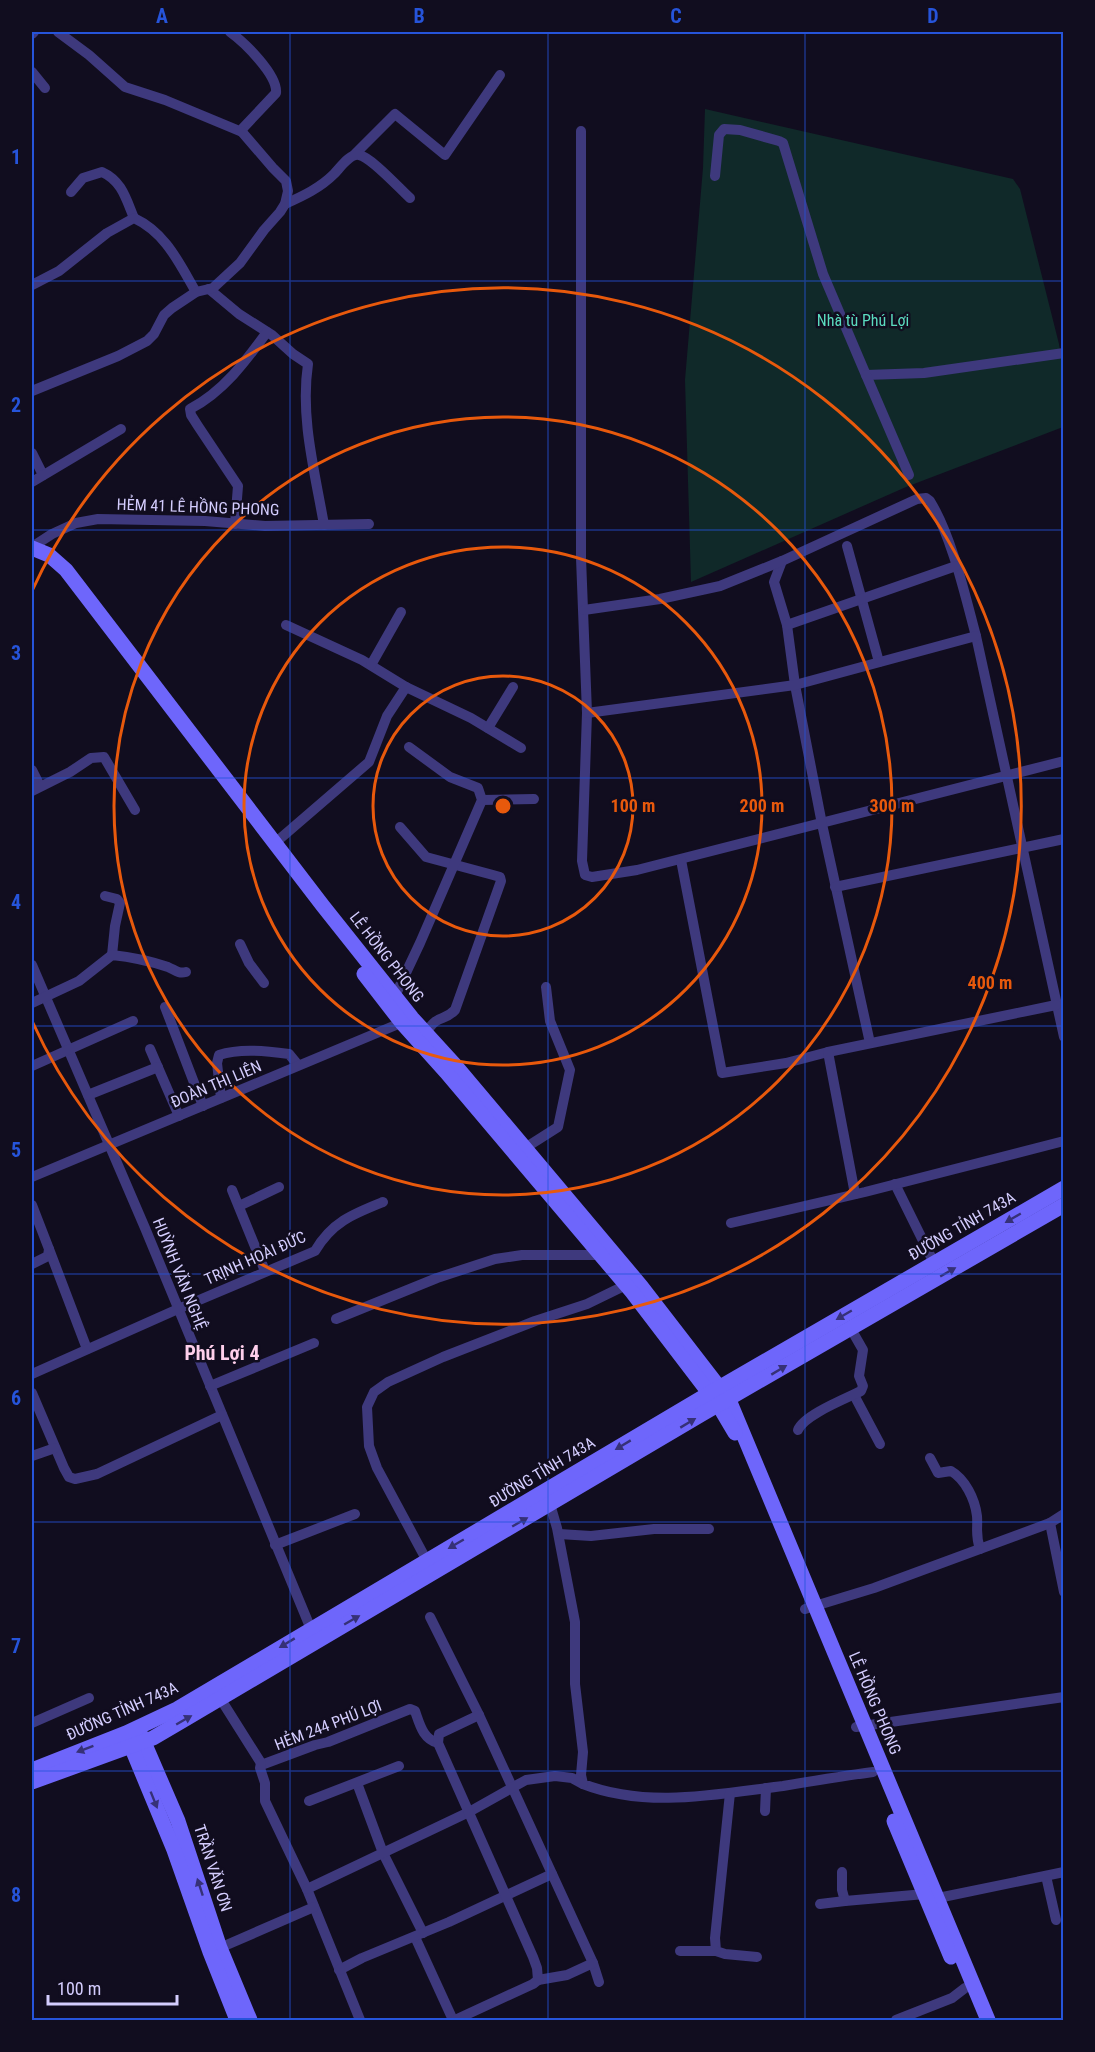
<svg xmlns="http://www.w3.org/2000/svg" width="1095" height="2052" viewBox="0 0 1095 2052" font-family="'Roboto Condensed',sans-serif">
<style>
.green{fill:#102929}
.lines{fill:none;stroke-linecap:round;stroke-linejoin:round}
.street{stroke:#3e397d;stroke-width:10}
.secondary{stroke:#6e66fb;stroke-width:15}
.oneway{fill:#363177}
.grid{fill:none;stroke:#2654da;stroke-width:1.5;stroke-opacity:0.55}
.ring{fill:none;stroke:#e8590c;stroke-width:3}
.labels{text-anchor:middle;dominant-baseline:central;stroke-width:5;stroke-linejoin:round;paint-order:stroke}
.park-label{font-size:16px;fill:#5bdbbf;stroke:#110d1f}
.street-label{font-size:16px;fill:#d4cdfe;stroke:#110d1f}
.quarter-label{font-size:20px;font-weight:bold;fill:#fecfeb;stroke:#110d1f}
.centre{fill:#e8590c;stroke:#110d1f;stroke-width:3}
.ring-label{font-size:18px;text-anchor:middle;font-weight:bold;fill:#e8590c;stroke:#110d1f;stroke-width:5;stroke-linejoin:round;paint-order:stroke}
.neatline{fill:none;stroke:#2654da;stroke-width:2}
.grid-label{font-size:20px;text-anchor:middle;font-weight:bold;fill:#2654da}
</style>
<rect width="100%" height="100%" fill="#110d1f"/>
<!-- green -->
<polygon class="green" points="705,109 1013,179 1020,189 1059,344 1063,369 1063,427 906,487 691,582 685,380 703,168"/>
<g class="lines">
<!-- street -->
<g class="street">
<path d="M230,32C244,42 278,75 276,93L243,128L242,132"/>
<polyline points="32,34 34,32"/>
<polyline points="32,72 45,88"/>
<polyline points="581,131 581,558 587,713 582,861 585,875 592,877 637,870 1064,761"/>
<polyline points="355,154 395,114 445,155 500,75"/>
<polyline points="715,176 719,135 724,129 740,130 779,141 783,143 823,274 866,375 924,373 1064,353"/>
<path d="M71,192L83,178L102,172C122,181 126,199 134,218"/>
<path d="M285,204C303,196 320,188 334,174C340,168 350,153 359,155C371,157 399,188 410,198"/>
<path d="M32,285L59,271L107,233L134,218C166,233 179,263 196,292"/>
<path d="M209,289L239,314L272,335L293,354L308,364C300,418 315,472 324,525"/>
<polyline points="866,375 909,475"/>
<polyline points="32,391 118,356 147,341 154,334 164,315 172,308 196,292 213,288 240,263 264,230 280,212 285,204 288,191 286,181 273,168 242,132 165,100 125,87 89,55 58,32"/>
<polyline points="32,453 43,475"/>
<polyline points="32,482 121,429"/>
<path d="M235,524L238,486L198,426L191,415L190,409C223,392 246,361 267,332"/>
<polyline points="847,546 879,662"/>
<polyline points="32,547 52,534 76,523 98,519 205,521 265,526 369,524"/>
<polyline points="782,561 774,582 787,625 795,685 822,824 870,1043"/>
<path d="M584,610L660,599L720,586L782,561L917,499L926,498L930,501C952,537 965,595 976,636L1064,1037"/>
<polyline points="286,625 362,660 406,687 471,718 521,748"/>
<polyline points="787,625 956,566"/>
<polyline points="371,665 401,612"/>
<polyline points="587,713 795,685 976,636"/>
<polyline points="488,728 513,687"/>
<polyline points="32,770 40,786"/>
<polyline points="32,791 70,772 91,758 104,757 135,810"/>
<polyline points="482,800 534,799"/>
<path d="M400,827L426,857L493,875L500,877L501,881L455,1010C444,1022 438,1013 426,1033"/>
<polyline points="275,843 369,762 387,716 406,687"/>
<polyline points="681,860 722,1073 786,1063 828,1052 1056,1005"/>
<polyline points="835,887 1064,839"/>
<polyline points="105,896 117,899 120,903 115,926 112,955"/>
<polyline points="240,944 249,963 264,983"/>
<polyline points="32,965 145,1228 313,1634"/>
<polyline points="395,996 420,943 482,800 478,788 450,777 409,747"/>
<path d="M32,1003L79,981L112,955C131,957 150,961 168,967C175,970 178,974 186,972"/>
<polyline points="165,1007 203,1106"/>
<polyline points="150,1049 179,1116"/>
<polyline points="828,1052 855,1194"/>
<polyline points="32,1066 133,1021"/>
<polyline points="88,1095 158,1067"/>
<path d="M221,1098L217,1063L219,1055C240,1048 267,1051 289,1054L298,1065"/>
<polyline points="525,1148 558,1127 570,1070 550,1021 546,987"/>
<polyline points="32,1177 408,1020"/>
<polyline points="895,1184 934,1263"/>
<polyline points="232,1190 265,1271"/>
<polyline points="32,1205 49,1249 48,1256 32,1264"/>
<polyline points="239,1206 279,1187"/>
<polyline points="731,1223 865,1192 1064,1141"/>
<polyline points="49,1249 87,1349"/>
<polyline points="336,1319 437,1278 495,1259 522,1255 601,1255"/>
<path d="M32,1374L178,1309L315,1251C332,1222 353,1214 383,1202"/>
<polyline points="210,1386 314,1343"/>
<polyline points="32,1393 64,1468 69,1477 75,1479 97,1474 222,1415"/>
<polyline points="854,1395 880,1444"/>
<path d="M798,1430C804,1415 845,1399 861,1391L863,1386L859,1376L863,1350L851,1329"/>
<polyline points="32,1456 55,1448"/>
<path d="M930,1458L938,1473L951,1471C965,1479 975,1499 977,1516C978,1530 975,1534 980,1549"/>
<path d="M550,1504L557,1528L575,1622V1684L583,1752L581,1775L583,1784C647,1809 718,1794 783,1786C813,1781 843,1776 873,1772"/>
<polyline points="1050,1523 1064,1592"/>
<polyline points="559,1534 591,1536 654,1529 709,1529"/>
<polyline points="275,1545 355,1514"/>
<polyline points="427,1561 377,1468 369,1446 367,1407 374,1392 388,1382 443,1357 535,1321 587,1304 626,1285"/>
<polyline points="805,1609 874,1588 1050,1523 1064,1514"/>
<polyline points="430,1617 479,1715 593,1963 599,1982"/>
<path d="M220,1698L261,1763L264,1764L315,1745L328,1742L410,1709L415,1711C420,1725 423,1739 438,1743"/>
<polyline points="32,1723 89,1698"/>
<polyline points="856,1727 1064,1697"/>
<polyline points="261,1763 260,1768 265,1783 265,1801 307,1889 360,2020"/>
<polyline points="357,1783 383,1853 423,1933"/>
<polyline points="730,1793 715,1938 716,1951 725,1954 757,1957"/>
<polyline points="309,1801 399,1766"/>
<polyline points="765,1811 766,1788"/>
<polyline points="842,1872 842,1890 845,1901 925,1894"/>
<polyline points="1046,1876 1056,1920"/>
<polyline points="307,1889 469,1812 526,1780 555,1776 572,1778 583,1784"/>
<polyline points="938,1898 1064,1872"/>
<polyline points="820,1904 845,1901"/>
<polyline points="415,1937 453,2020"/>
<polyline points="215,1950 314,1907"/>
<polyline points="680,1951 716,1951"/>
<polyline points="339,1970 362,1958 449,1922 552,1874"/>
<polyline points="538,1980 567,1975 593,1963"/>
<polyline points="455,2020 533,1984 538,1980 537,1968 533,1957 438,1743 439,1734 479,1715"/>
<polyline points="896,2020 952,1998 965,1988"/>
</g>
<!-- secondary -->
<g class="secondary">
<polyline points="32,548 49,555 66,570 323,906 412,1018 455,1065 641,1286 729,1400 988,2020"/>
<polyline points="364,974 402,1023 446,1072 632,1292 719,1406 735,1433"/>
<polyline points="140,1733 178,1821 220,1948 250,2020"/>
<polyline points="128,1739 174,1850 210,1952 237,2020"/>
<polyline points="32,1770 126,1733 177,1709 710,1393 1064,1188"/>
<polyline points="32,1782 153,1738 182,1721 702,1414 1064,1205"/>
<polyline points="894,1821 951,1957"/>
</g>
</g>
<!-- one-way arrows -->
<defs><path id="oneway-solid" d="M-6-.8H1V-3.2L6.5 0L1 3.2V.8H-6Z" transform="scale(1.5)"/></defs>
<g class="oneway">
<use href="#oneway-solid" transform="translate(1013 1218) rotate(150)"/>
<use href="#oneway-solid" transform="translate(948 1272) rotate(-30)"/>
<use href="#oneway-solid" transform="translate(844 1315) rotate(150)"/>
<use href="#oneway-solid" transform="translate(779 1370) rotate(-31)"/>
<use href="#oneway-solid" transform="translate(688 1423) rotate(-31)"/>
<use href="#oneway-solid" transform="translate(623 1445) rotate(149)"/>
<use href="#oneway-solid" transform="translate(520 1522) rotate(-30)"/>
<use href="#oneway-solid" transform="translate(456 1544) rotate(150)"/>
<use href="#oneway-solid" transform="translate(352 1620) rotate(-30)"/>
<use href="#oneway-solid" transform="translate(287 1643) rotate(149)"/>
<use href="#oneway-solid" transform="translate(184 1720) rotate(-30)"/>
<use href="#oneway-solid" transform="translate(85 1749) rotate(159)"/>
<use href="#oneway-solid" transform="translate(154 1800) rotate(68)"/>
<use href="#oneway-solid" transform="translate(200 1887) rotate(-108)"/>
</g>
<!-- grid -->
<path class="grid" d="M290,32V2020M548,32V2020M805,32V2020M32,281H1064M32,530H1064M32,778H1064M32,1026H1064M32,1274H1064M32,1522H1064M32,1771H1064"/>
<!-- distance rings -->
<g class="ring">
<circle cx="503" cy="806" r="130"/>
<circle cx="503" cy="806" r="259"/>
<circle cx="503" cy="806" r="389"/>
<path d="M32 591A518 518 0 1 1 32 1021"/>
</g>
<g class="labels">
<!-- park labels -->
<g class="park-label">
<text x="863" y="320">Nhà tù Phú Lợi</text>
</g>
<!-- street labels -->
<g class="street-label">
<text transform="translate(198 507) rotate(2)">HẺM 41 LÊ HỒNG PHONG</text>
<text transform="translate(387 957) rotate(52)">LÊ HỒNG PHONG</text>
<text transform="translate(216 1084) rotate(-23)">ĐOÀN THỊ LIÊN</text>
<text transform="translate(962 1226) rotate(-30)">ĐƯỜNG TỈNH 743A</text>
<text transform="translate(255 1258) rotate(-24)">TRỊNH HOÀI ĐỨC</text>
<text transform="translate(180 1274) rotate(68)">HUỲNH VĂN NGHỆ</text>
<text transform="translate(542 1472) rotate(-31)">ĐƯỜNG TỈNH 743A</text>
<text transform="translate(875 1703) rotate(67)">LÊ HỒNG PHONG</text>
<text transform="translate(122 1711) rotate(-24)">ĐƯỜNG TỈNH 743A</text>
<text transform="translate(328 1725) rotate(-21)">HẺM 244 PHÚ LỢI</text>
<text transform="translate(213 1868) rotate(72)">TRẦN VĂN ƠN</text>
</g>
<!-- quarter labels -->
<g class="quarter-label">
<text x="222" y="1353">Phú Lợi 4</text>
</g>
</g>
<circle cx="503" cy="806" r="9" class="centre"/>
<g class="ring-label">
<text x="633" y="812">100 m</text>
<text x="762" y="812">200 m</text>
<text x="892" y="812">300 m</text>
<text x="990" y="989">400 m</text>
</g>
<!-- border -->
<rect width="1095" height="2052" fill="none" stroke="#110d1f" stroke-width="66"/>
<!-- scale -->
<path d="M48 1995v9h129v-9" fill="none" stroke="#d4cdfe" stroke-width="3"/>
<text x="57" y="1995" font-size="18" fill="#d4cdfe" stroke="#110d1f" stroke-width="4.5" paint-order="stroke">100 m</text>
<rect x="33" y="33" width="1029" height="1986" class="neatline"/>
<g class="grid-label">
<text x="162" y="23">A</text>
<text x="419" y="23">B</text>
<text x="676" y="23">C</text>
<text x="933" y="23">D</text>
<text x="16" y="164">1</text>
<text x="16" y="412">2</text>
<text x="16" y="660">3</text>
<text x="16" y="909">4</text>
<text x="16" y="1157">5</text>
<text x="16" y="1405">6</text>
<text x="16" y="1653">7</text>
<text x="16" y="1902">8</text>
</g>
</svg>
